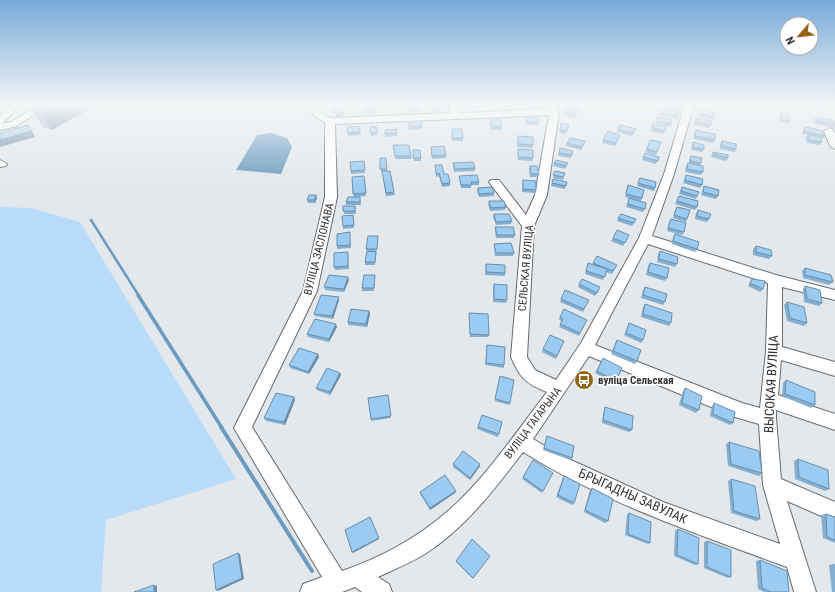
<svg xmlns="http://www.w3.org/2000/svg" width="835" height="592" viewBox="0 0 835 592" font-family="'Roboto Condensed',sans-serif">
<style>
.green{fill:#b8dcf9}
.water{fill:#6c9bc0}
.lines{fill:none;stroke-linecap:round;stroke-linejoin:round}
.stream-far2{stroke:#6c9bc0;stroke-width:2.5}
.stream-far1{stroke:#6c9bc0;stroke-width:3.5}
.stream{stroke:#6c9bc0;stroke-width:4}
.minor-casing{stroke:#676b6f;stroke-width:2}
.minor{fill:#fff;fill-rule:evenodd}
.wall{fill:#84afd0}
.shaded-wall{fill:#6c8ea9}
.building{fill:#9acbf2;stroke:#6c8ea9}
.labels{text-anchor:middle;dominant-baseline:central;stroke-width:3.5;stroke-linejoin:round;paint-order:stroke}
.street-label{font-size:11px;fill:#323436;stroke:#fff}
.poi-label{font-size:11px;font-weight:bold;fill:#323436;stroke:#fff;text-anchor:start}
.near-street-label{font-size:13px;fill:#323436;stroke:#fff}
</style>
<rect width="100%" height="100%" fill="#e3e8ec"/>
<!-- green -->
<polygon class="green" points="0,207 31,208 80,222 236,479 106,520 101,592 0,592"/>
<!-- water -->
<polygon class="water" points="271,133 287,138 292,147 281,174 236,170 257,135"/>
<g class="lines">
<!-- stream-far2 -->
<polyline class="stream-far2" points="91,220 139,296"/>
<!-- stream-far1 -->
<polyline class="stream-far1" points="138,295 222,428"/>
<!-- stream -->
<polyline class="stream" points="221,427 312,571"/>
<!-- minor casing -->
<g class="minor-casing">
<g id="minor">
<polygon points="12,104 22,104 3,123 0,124 0,116"/>
<polygon points="40,104 43,105 45,107 43,109 17,126 0,130 0,124 11,122"/>
<path d="M303,104H313L324,115L331,118L450,113L448,104H456L459,113L549,109L548,104H556L559,112L547,195L534,226L527,357L535,370L556,380L581,343L639,238L664,174L685,104H694L674,174L652,236L776,275L835,290V300L782,287V347L835,362V376L781,360L778,395L835,414V430L776,410V418L781,479L835,502V522L787,501L816,592H794L787,567C697,534 605,503 523,452C494,490 465,528 425,554C410,563 393,570 378,577L389,584L392,592H362L355,587L342,592H300L303,584L322,577L234,428L303,291L325,197V122L318,119ZM549,115L535,195L526,215L499,180H491L489,182L522,226L511,357C520,378 526,384 547,392C517,431 485,479 448,511C417,538 380,558 342,571L252,427L317,291L337,197L335,124ZM648,244L768,283L766,351L760,408L742,403L595,345ZM589,356L735,417L759,424L763,485L780,544L663,502L560,455L533,439Z"/>
<polygon points="825,104 835,104 835,108 827,106"/>
<polygon points="829,128 832,129 835,134 835,149 830,146 824,131"/>
<polygon points="0,160 7,164 6,166 0,167"/>
</g>
</g>
<!-- minor -->
<use href="#minor" class="minor"/>
</g>
<!-- wall -->
<g class="wall">
<polygon points="44,104 98,104 52,130 43,127 31,110"/>
<polygon points="406,104 421,108 421,111 407,112"/>
<polygon points="432,104 444,108 444,111 433,111"/>
<polygon points="465,104 475,104 475,109 466,109"/>
<polygon points="528,104 538,106 537,109 529,109 527,107"/>
<polygon points="559,104 575,104 574,107"/>
<polygon points="664,104 679,104 677,111 663,108"/>
<polygon points="809,104 826,104 827,106 825,109 810,107"/>
<polygon points="366,105 376,105 377,114 367,115"/>
<polygon points="331,108 345,112 345,114 337,117 332,111"/>
<polygon points="579,108 575,118 563,116 564,113"/>
<polygon points="661,109 678,116 677,119 659,115"/>
<polygon points="701,111 715,117 714,120 699,117"/>
<polygon points="780,113 790,121 788,124 780,122 779,116"/>
<polygon points="526,117 539,122 538,125 527,125 525,120"/>
<polygon points="658,117 671,124 670,127 656,124"/>
<polygon points="816,117 835,121 835,128 815,124 814,120"/>
<polygon points="696,118 711,125 709,128 694,125 695,121"/>
<polygon points="490,119 502,127 502,130 491,130 490,122"/>
<polygon points="408,122 422,126 422,129 409,130"/>
<polygon points="561,123 569,124 566,134 559,133"/>
<polygon points="653,124 665,131 663,134 651,131"/>
<polygon points="359,126 361,135 348,136 347,127"/>
<polygon points="370,127 377,127 377,135 371,136"/>
<polygon points="805,127 825,136 823,139 821,138 822,142 820,145 807,143 805,137 807,135 802,134 803,130"/>
<polygon points="397,129 397,136 385,137 385,130"/>
<polygon points="452,129 463,138 463,141 452,141"/>
<polygon points="618,129 635,131 632,136 616,132"/>
<polygon points="696,130 715,140 713,143 694,139 694,133"/>
<polygon points="620,135 615,146 602,143 603,140"/>
<polygon points="518,136 533,145 532,148 517,147"/>
<polygon points="650,140 661,142 656,155 645,152"/>
<polygon points="722,141 736,149 735,152 720,149 720,144"/>
<polygon points="693,142 704,149 702,152 691,150 692,145"/>
<polygon points="567,143 584,144 581,150 566,146"/>
<polygon points="393,145 411,156 411,159 395,159"/>
<polygon points="431,147 446,155 446,158 432,159"/>
<polygon points="560,148 573,151 571,158 558,156"/>
<polygon points="518,149 533,158 532,161 518,160"/>
<polygon points="413,150 421,158 421,161 414,161"/>
<polygon points="713,152 728,158 726,161 711,157 712,154"/>
<polygon points="645,153 659,157 656,164 642,160"/>
<polygon points="691,156 701,163 700,165 703,172 701,175 685,172 686,166 688,163 689,163 689,159"/>
<polygon points="380,158 386,158 387,171 395,195 386,196 382,172 381,172"/>
<polygon points="364,161 365,173 351,174 350,162"/>
<polygon points="453,163 475,168 475,171 454,172 453,166"/>
<polygon points="554,163 568,163 565,169 553,166"/>
<polygon points="435,165 444,174 450,183 450,186 442,187 439,176 436,177"/>
<polygon points="530,166 539,174 538,177 530,177 529,169"/>
<polygon points="555,171 565,173 563,180 553,178"/>
<polygon points="686,175 702,185 700,188 683,183"/>
<polygon points="364,176 366,196 354,197 353,194"/>
<polygon points="459,176 479,182 479,185 471,185 471,188 461,188 459,179"/>
<polygon points="640,178 655,188 654,191 637,186"/>
<polygon points="553,179 567,182 565,189 551,186"/>
<polygon points="523,180 536,190 535,193 522,192"/>
<polygon points="628,185 642,198 641,201 625,197"/>
<polygon points="704,186 718,196 716,199 701,195"/>
<polygon points="682,187 697,196 696,199 679,194"/>
<polygon points="478,188 494,193 494,196 479,197 477,191"/>
<polygon points="679,196 697,207 695,210 675,204"/>
<polygon points="360,197 361,205 346,205 346,202"/>
<polygon points="317,198 315,203 308,203 307,200"/>
<polygon points="629,198 645,209 643,212 626,207"/>
<polygon points="489,201 506,207 505,210 490,211 488,204"/>
<polygon points="343,206 355,206 356,214 344,214"/>
<polygon points="677,207 687,219 686,222 673,218 675,210"/>
<polygon points="698,210 709,219 707,222 695,219 696,213"/>
<polygon points="494,214 512,221 511,224 496,225 493,217"/>
<polygon points="353,215 354,228 343,229 343,226"/>
<polygon points="618,218 636,219 632,226 617,221"/>
<polygon points="671,219 684,232 682,235 667,231 669,222"/>
<polygon points="495,227 515,235 514,238 496,238 495,231"/>
<polygon points="675,234 697,249 695,252 672,244 673,237"/>
<polygon points="629,235 623,246 611,241 613,238"/>
<polygon points="350,236 351,248 337,249 337,246"/>
<polygon points="378,239 375,265 365,265 365,262 367,251 366,249"/>
<polygon points="494,244 514,253 513,256 495,256 494,247"/>
<polygon points="756,246 772,256 769,259 753,255 753,249"/>
<polygon points="660,251 677,264 675,267 657,262 658,254"/>
<polygon points="348,252 349,269 335,270 334,267"/>
<polygon points="588,263 592,265 593,263 617,265 612,274 606,272 603,280 585,274"/>
<polygon points="650,263 667,278 665,281 646,275 648,266"/>
<polygon points="486,264 505,273 505,276 485,275"/>
<polygon points="805,268 833,282 829,285 803,278 802,271"/>
<polygon points="375,278 374,291 362,291 362,288"/>
<polygon points="752,279 763,289 760,292 748,286 750,282"/>
<polygon points="349,280 344,292 325,290 324,287"/>
<polygon points="494,284 507,300 506,303 493,302 493,287"/>
<polygon points="579,284 599,290 595,296 578,287"/>
<polygon points="805,286 822,303 819,306 804,302 803,289"/>
<polygon points="645,287 665,302 663,305 641,298 643,290"/>
<polygon points="561,299 589,300 583,312 560,302"/>
<polygon points="339,300 333,319 315,316 314,314"/>
<polygon points="787,302 807,323 804,326 787,321 784,305"/>
<polygon points="645,304 671,323 669,326 641,317 643,307"/>
<polygon points="369,311 370,314 367,327 348,325 348,322"/>
<polygon points="469,313 489,335 488,337 470,337"/>
<polygon points="560,317 587,320 579,336 559,327 562,321 559,320"/>
<polygon points="629,323 643,340 641,343 624,335"/>
<polygon points="337,327 329,342 308,337 307,334"/>
<polygon points="617,340 637,361 635,364 611,354"/>
<polygon points="564,341 556,359 542,352 543,349"/>
<polygon points="487,345 504,365 504,368 485,365"/>
<polygon points="318,354 319,357 309,374 290,368 289,365"/>
<polygon points="603,358 616,381 614,383 595,373"/>
<polygon points="340,373 341,375 330,395 317,390 316,388"/>
<polygon points="500,376 510,403 509,405 495,401"/>
<polygon points="786,380 815,405 811,408 782,396 783,383"/>
<polygon points="685,388 699,410 696,413 679,405 683,391"/>
<polygon points="388,395 391,418 371,421 368,398"/>
<polygon points="294,397 295,400 285,425 266,421 264,418"/>
<polygon points="714,403 733,423 730,425 710,416 712,406"/>
<polygon points="605,407 632,430 629,432 602,423 604,410"/>
<polygon points="482,415 502,422 498,437 477,429"/>
<polygon points="547,436 572,458 570,460 543,450 546,438"/>
<polygon points="729,442 762,473 759,476 728,466 726,444"/>
<polygon points="798,459 829,489 825,491 795,479 794,461"/>
<polygon points="533,460 543,491 542,493 522,479"/>
<polygon points="453,464 480,466 470,480 453,467"/>
<polygon points="564,476 574,503 572,505 556,497 563,478"/>
<polygon points="731,479 760,519 756,521 731,513 728,481"/>
<polygon points="592,488 608,521 605,523 584,512 590,490"/>
<polygon points="456,491 455,493 430,510 420,494 420,492"/>
<polygon points="629,513 650,543 648,544 625,535 627,515"/>
<polygon points="826,514 835,517 835,543 823,538 821,515"/>
<polygon points="678,529 698,564 695,565 674,556 675,531"/>
<polygon points="707,541 731,577 728,578 704,568 704,542"/>
<polygon points="490,556 473,579 456,562 456,561"/>
<polygon points="760,560 789,592 764,592 758,589 756,561"/>
<polygon points="834,564 835,564 835,592 832,592 829,565"/>
</g>
<!-- shaded-wall -->
<g class="shaded-wall">
<polygon points="58,104 98,104 52,130 41,113"/>
<polygon points="327,104 335,104 327,106"/>
<polygon points="345,112 345,114 337,117 337,114"/>
<polygon points="28,125 32,131 35,137 0,147 0,140"/>
<polygon points="316,195 317,198 315,203 315,200"/>
<polygon points="348,277 349,280 344,292 344,289"/>
<polygon points="339,297 339,300 333,319 332,316"/>
<polygon points="369,311 370,314 367,327 366,324"/>
<polygon points="336,324 337,327 329,342 329,339"/>
<polygon points="318,354 319,357 309,374 308,372"/>
<polygon points="340,373 341,375 330,395 330,392"/>
<polygon points="294,397 295,400 285,425 284,422"/>
<polygon points="480,464 480,466 470,480 470,478"/>
<polygon points="456,491 455,493 430,510 430,508"/>
<polygon points="379,538 379,539 353,553 352,552"/>
<polygon points="238,553 240,554 244,579 218,591 216,590"/>
<polygon points="154,585 157,586 157,592 154,592"/>
</g>
<!-- building -->
<g class="building">
<polygon points="44,104 58,104 41,113 31,110"/>
<polygon points="406,104 420,104 421,108 407,109"/>
<polygon points="432,104 444,104 444,108 433,108"/>
<rect x="466" y="104" width="9" height="2"/>
<polygon points="528,104 536,104 538,106 530,107"/>
<polygon points="665,104 679,104 678,108 664,105"/>
<polygon points="812,104 826,104 827,106"/>
<polygon points="366,105 376,105 376,111 366,112"/>
<polygon points="339,106 345,112 337,114 331,108"/>
<polygon points="567,106 579,108 576,115 564,113"/>
<polygon points="661,109 679,113 678,116 660,113"/>
<polygon points="701,111 715,113 715,117 701,114"/>
<polygon points="780,113 788,114 790,121 782,120"/>
<polygon points="526,117 537,117 539,122 528,122"/>
<polygon points="658,117 672,120 671,124 657,121"/>
<polygon points="816,117 835,121 835,124 817,121"/>
<polygon points="696,118 711,121 711,125 696,122"/>
<polygon points="490,119 501,120 502,127 492,127"/>
<polygon points="421,121 422,126 409,127 408,122"/>
<polygon points="561,123 569,124 567,131 560,130"/>
<polygon points="653,124 666,127 665,131 652,128"/>
<polygon points="28,125 31,131 0,140 0,133"/>
<polygon points="620,125 636,129 633,133 618,129"/>
<polygon points="359,126 360,132 348,133 347,127"/>
<polygon points="370,127 377,127 377,132 370,133"/>
<polygon points="805,127 821,130 825,136 804,131"/>
<polygon points="397,129 397,133 385,134 385,130"/>
<polygon points="452,129 462,129 463,138 452,138"/>
<polygon points="696,130 715,134 715,140 695,136"/>
<polygon points="608,131 620,135 616,143 603,140"/>
<polygon points="808,134 820,137 822,142 809,140"/>
<polygon points="518,136 533,137 533,145 518,144"/>
<polygon points="570,138 585,141 582,147 567,143"/>
<polygon points="650,140 661,142 657,152 647,149"/>
<polygon points="722,141 736,144 736,149 722,146"/>
<polygon points="693,142 704,145 704,149 693,147"/>
<polygon points="393,145 409,145 411,156 395,156"/>
<polygon points="444,146 446,155 432,156 431,147"/>
<polygon points="560,148 573,151 572,155 559,153"/>
<polygon points="518,149 533,150 533,158 518,157"/>
<polygon points="413,150 420,150 421,158 413,158"/>
<polygon points="713,152 728,155 728,158 713,154"/>
<polygon points="645,153 659,157 658,161 643,157"/>
<polygon points="691,156 702,158 701,163 690,161"/>
<polygon points="380,158 386,158 387,169 380,169"/>
<polygon points="556,160 568,163 566,166 554,163"/>
<polygon points="364,161 365,170 351,171 350,162"/>
<polygon points="473,162 475,168 455,169 453,163"/>
<polygon points="688,163 703,166 703,172 687,169"/>
<polygon points="435,165 442,165 444,174 448,174 450,183 442,184 439,173 436,174"/>
<polygon points="530,166 537,166 539,174 531,174"/>
<polygon points="382,171 390,171 394,192 386,193"/>
<polygon points="555,171 565,173 563,177 553,175"/>
<polygon points="477,175 479,182 471,182 472,185 461,185 459,176"/>
<polygon points="686,175 703,179 702,185 685,180"/>
<polygon points="364,176 366,193 353,194 352,177"/>
<polygon points="640,178 656,182 655,188 638,183"/>
<polygon points="553,179 567,182 566,186 552,183"/>
<polygon points="523,180 536,181 536,190 523,189"/>
<polygon points="628,185 644,190 642,198 626,194"/>
<polygon points="704,186 719,190 718,196 703,192"/>
<polygon points="492,187 494,193 479,194 478,188"/>
<polygon points="682,187 699,192 697,196 681,191"/>
<polygon points="309,195 316,195 315,200 307,200"/>
<polygon points="679,196 698,201 697,207 677,201"/>
<polygon points="348,197 360,197 360,202 346,202"/>
<polygon points="629,198 646,203 645,209 628,204"/>
<polygon points="489,201 504,201 506,207 491,208"/>
<rect x="343" y="206" width="12" height="5"/>
<polygon points="677,207 690,210 687,219 674,215"/>
<polygon points="698,210 711,214 709,219 697,216"/>
<polygon points="494,214 509,214 512,221 496,222"/>
<polygon points="621,214 636,219 634,223 618,218"/>
<polygon points="353,215 354,225 343,226 342,216"/>
<polygon points="671,219 686,223 684,232 668,228"/>
<polygon points="495,227 513,227 515,235 497,235"/>
<polygon points="617,230 629,235 625,243 613,238"/>
<polygon points="350,232 350,245 337,246 337,234"/>
<polygon points="675,234 699,242 697,249 673,241"/>
<polygon points="368,236 378,236 377,249 366,249"/>
<polygon points="511,243 514,253 496,253 494,244"/>
<polygon points="756,246 771,250 772,256 756,252"/>
<polygon points="367,251 376,252 375,262 365,262"/>
<polygon points="660,251 678,257 677,264 659,259"/>
<polygon points="348,252 348,266 334,267 334,253"/>
<polygon points="597,256 617,265 613,271 593,263"/>
<polygon points="588,263 607,269 605,277 586,271"/>
<polygon points="650,263 669,268 667,278 648,272"/>
<polygon points="486,264 505,265 505,273 486,272"/>
<polygon points="805,268 831,275 833,282 805,275"/>
<polygon points="329,275 348,277 344,289 324,287"/>
<polygon points="364,275 375,275 374,288 362,288"/>
<polygon points="582,279 600,287 597,293 579,284"/>
<polygon points="752,279 765,281 763,289 750,283"/>
<polygon points="494,284 507,285 507,300 494,299"/>
<polygon points="805,286 820,290 822,303 807,299"/>
<polygon points="645,287 667,294 665,302 643,295"/>
<polygon points="565,290 589,300 584,309 561,299"/>
<polygon points="321,295 339,297 332,316 314,314"/>
<polygon points="787,302 804,307 807,323 790,318"/>
<polygon points="645,304 672,313 671,323 643,314"/>
<polygon points="351,309 369,311 366,324 348,322"/>
<polygon points="564,309 587,320 580,333 560,324 563,319 560,317"/>
<polygon points="469,313 488,314 489,335 470,334"/>
<polygon points="315,319 336,324 329,339 307,334"/>
<polygon points="629,323 646,330 643,340 626,333"/>
<polygon points="550,335 564,341 557,356 543,349"/>
<polygon points="617,340 641,350 637,361 613,351"/>
<polygon points="487,345 505,347 504,365 486,363"/>
<polygon points="299,348 318,354 308,372 289,365"/>
<polygon points="603,358 622,368 616,381 597,371"/>
<polygon points="327,368 340,373 330,392 316,388"/>
<polygon points="500,376 514,380 510,403 495,399"/>
<polygon points="786,380 815,392 815,405 785,394"/>
<polygon points="685,388 702,396 699,410 682,403"/>
<polygon points="276,393 294,397 284,422 264,418"/>
<polygon points="388,395 391,416 371,419 368,398"/>
<polygon points="714,403 735,412 733,423 713,414"/>
<polygon points="605,407 633,416 632,430 603,420"/>
<polygon points="482,415 502,422 499,434 478,427"/>
<polygon points="547,436 574,446 572,458 544,448"/>
<polygon points="729,442 759,451 762,473 731,464"/>
<polygon points="463,451 480,464 470,478 453,464"/>
<polygon points="798,459 828,470 829,489 799,477"/>
<polygon points="533,460 553,473 543,491 523,477"/>
<polygon points="445,475 456,491 430,508 420,492"/>
<polygon points="564,476 580,484 574,503 558,495"/>
<polygon points="731,479 755,486 760,519 734,511"/>
<polygon points="592,488 613,499 608,521 585,510"/>
<polygon points="629,513 651,522 650,543 628,534"/>
<polygon points="826,514 835,517 835,540 827,537"/>
<polygon points="370,517 379,538 352,552 345,530"/>
<polygon points="678,529 699,538 698,564 677,555"/>
<polygon points="472,539 490,556 473,578 456,561"/>
<polygon points="707,541 731,550 731,577 707,567"/>
<polygon points="238,553 242,578 216,590 213,564"/>
<polygon points="760,560 787,571 789,592 771,592 762,588"/>
<polygon points="154,585 154,592 134,592"/>
</g>
<!-- sky -->
<linearGradient id="sky" x2="0" y2="1"><stop stop-color="#76aad8"/><stop offset="0.56" stop-color="#f2f5f6"/><stop offset="1" stop-color="#f2f5f6" stop-opacity="0"/></linearGradient>
<rect width="835" height="186" fill="url(#sky)"/>
<!-- icons -->
<defs>
<g id="bus-disc" transform="scale(1)"><circle r="9.5" fill="#946314" stroke="#fff"/><path d="M-5-6H5V4H4V6H2V4H-2V6H-4V4H-5ZM-3.5-4V0h7V-4ZM-3.5 1.2v1.5H-2V1.2ZM2 1.2v1.5H3.5V1.2Z" fill="#fff"/></g>
</defs>
<g fill-rule="evenodd">
<use href="#bus-disc" x="584" y="380"/>
</g>
<g class="labels">
<!-- street labels -->
<g class="street-label">
<text transform="translate(319 249) rotate(-76)">ВУЛІЦА ЗАСЛОНАВА</text>
<text transform="translate(526 268) rotate(-85)">СЕЛЬСКАЯ ВУЛІЦА</text>
<text transform="translate(533 423) rotate(-53)">ВУЛІЦА ГАГАРЫНА</text>
</g>
<!-- poi labels -->
<g class="poi-label">
<text x="598" y="380">вуліца Сельская</text>
</g>
<!-- near-street labels -->
<g class="near-street-label">
<text transform="translate(771 384) rotate(-87)">ВЫСОКАЯ ВУЛІЦА</text>
<text transform="translate(633 496) rotate(24)">БРЫГАДНЫ ЗАВУЛАК</text>
</g>
</g>
<!-- north arrow -->
<g transform="translate(799 36) rotate(242)"><circle r="19" fill="#ffffff" stroke="#adaeaf"/>
<path d="M0-3L7 15L0 10L-7 15Z" fill="#946314"/>
<text y="-6" font-size="11" font-weight="bold" text-anchor="middle" fill="#323436">N</text>
</g>
</svg>
